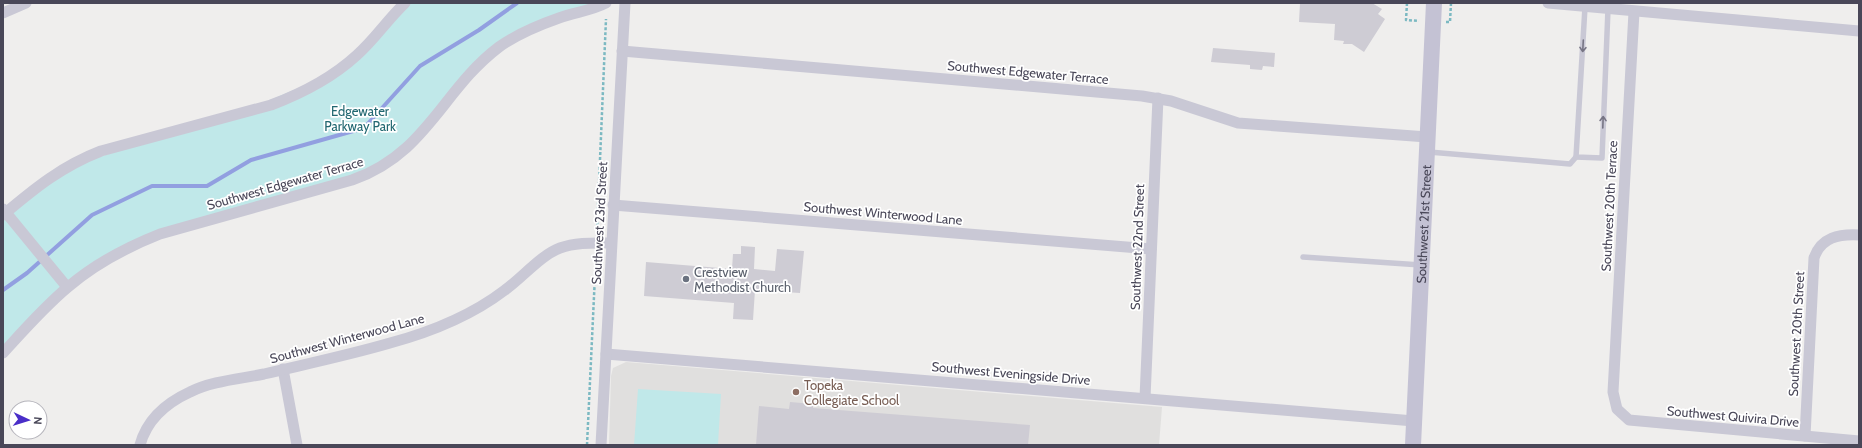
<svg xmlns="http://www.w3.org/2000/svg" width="1862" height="448" viewBox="0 0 1862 448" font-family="Cabin,sans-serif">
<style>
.education{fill:#e0dfde}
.green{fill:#c0e8e9}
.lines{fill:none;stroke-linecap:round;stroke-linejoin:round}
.stream{stroke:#929fe0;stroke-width:4}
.building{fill:#ceccd4}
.path{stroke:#7cb9c2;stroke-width:2.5;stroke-dasharray:3 2;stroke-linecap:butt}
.lane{stroke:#c9c8d5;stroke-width:5.5}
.street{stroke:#c9c8d5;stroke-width:11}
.secondary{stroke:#c4c2d4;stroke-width:16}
.oneway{stroke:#767484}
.worship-dot{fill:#6b7280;stroke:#fff;stroke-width:1.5}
.education-dot{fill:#8d6e63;stroke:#fff;stroke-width:1.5}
.labels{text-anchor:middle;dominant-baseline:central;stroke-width:3.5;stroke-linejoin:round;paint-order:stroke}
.street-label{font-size:13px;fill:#494758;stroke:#fff}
.park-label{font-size:13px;fill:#216770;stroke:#fff}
.worship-label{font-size:13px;fill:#5b616d;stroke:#fff;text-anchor:start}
.education-label{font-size:13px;fill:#785e54;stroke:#fff;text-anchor:start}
</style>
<rect width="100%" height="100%" fill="#efeeed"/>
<!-- education -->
<polygon class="education" points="626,362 1162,407 1159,445 609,445 611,376 613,368"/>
<!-- green -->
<g class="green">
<polygon points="405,3 606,3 498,48 420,135 376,170 160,234 88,271 3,353 3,215 62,169 246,110 339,71"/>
<polygon points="638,389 721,394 718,445 634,445"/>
</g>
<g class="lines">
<!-- stream -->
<polyline class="stream" points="3,290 27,273 92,215 152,186 207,186 251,160 364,128 420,66 479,30 517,3"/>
</g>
<!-- building -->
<g class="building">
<polygon points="1300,3 1372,3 1382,9 1378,14 1385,19 1364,52 1352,44 1343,44 1344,41 1334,40 1335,24 1299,22"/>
<polygon points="1213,48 1275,53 1274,67 1263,66 1262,70 1250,69 1250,65 1211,62"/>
<polygon points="741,246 755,247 754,269 775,271 777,249 804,251 800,293 755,290 753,320 733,319 734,303 644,296 646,262 732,269 733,254 741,254"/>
<polygon points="790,402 813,404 813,408 1030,425 1028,445 756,445 759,406 789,409"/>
</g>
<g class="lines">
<!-- path -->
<g class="path">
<polyline points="1407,3 1406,20 1419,21"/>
<polyline points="1446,22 1450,22 1451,3"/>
<polyline points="597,230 606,19"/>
<polyline points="587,445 596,254"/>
</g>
<!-- lane -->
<g class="lane">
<polyline points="1585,7 1576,157 1602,158 1608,9"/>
<polyline points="1429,152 1570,164 1576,157"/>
<polyline points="1303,257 1421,265"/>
</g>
<!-- street -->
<g class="street">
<polyline points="1548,3 1859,31"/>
<polyline points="1634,12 1613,392 1617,409 1629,420 1859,441"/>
<polyline points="3,13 26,3"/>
<polyline points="622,51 1142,96 1171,101 1238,123 1427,137"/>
<polyline points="613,205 1151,249"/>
<polyline points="3,209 67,287"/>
<path d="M3,215C35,188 62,166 101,151L271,105C303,93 332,78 357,55C375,39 388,19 405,3"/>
<path d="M3,353C24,330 44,307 68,287C95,264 127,247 160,234L352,180C427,154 442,90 499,47C517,34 539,25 559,18C575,12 591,11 606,3"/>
<polyline points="606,354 1414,421"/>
<polyline points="283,369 297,445"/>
<polyline points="1145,398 1158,98"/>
<path d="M1805,436L1814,258C1821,237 1839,234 1859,235"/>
<path d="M140,445C147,419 166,403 190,392C212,381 240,379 264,374C306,364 349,355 390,343C431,332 471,316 505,290C522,278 541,255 560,248C576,242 595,243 611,243"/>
<polyline points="601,445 625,3"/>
</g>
<!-- secondary -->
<path class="secondary" id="s1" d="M1413,445L1434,3"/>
</g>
<!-- one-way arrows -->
<defs><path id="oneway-shaft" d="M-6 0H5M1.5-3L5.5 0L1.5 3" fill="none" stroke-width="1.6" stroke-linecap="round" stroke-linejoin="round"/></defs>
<g class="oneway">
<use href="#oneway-shaft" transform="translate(1583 46) rotate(93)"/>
<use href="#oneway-shaft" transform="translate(1603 122) rotate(-88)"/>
</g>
<!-- markers -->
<circle class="worship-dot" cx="686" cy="279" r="4"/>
<circle class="education-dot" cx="796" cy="392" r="4"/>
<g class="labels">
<!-- street labels -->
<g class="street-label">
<text transform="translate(1028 72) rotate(5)">Southwest Edgewater Terrace</text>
<text transform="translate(285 183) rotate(-16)">Southwest Edgewater Terrace</text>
<text transform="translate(1609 206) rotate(-87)">Southwest 20th Terrace</text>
<text transform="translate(883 213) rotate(5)">Southwest Winterwood Lane</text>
<text transform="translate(599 223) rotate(-87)">Southwest 23rd Street</text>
<text stroke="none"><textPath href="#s1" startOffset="221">Southwest 21st Street</textPath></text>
<text transform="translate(1137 247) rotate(-88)">Southwest 22nd Street</text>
<text transform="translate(1796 334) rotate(-87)">Southwest 20th Street</text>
<text transform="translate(347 338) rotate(-15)">Southwest Winterwood Lane</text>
<text transform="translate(1011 373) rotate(5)">Southwest Eveningside Drive</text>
<text transform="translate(1733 416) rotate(5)">Southwest Quivira Drive</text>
</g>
<!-- park labels -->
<g class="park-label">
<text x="360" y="111">Edgewater<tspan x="360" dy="15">Parkway Park</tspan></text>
</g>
<!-- worship labels -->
<g class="worship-label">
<text x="694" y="272">Crestview<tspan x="694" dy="15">Methodist Church</tspan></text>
</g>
<!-- education labels -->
<g class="education-label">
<text x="804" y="385">Topeka<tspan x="804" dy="15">Collegiate School</tspan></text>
</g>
</g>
<!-- border -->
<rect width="1862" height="448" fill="none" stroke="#494758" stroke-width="8"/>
<!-- north arrow -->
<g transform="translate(28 420) rotate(94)"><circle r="19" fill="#ffffff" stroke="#b6b5bc"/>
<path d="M0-3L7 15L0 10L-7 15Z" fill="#4a2ec8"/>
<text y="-6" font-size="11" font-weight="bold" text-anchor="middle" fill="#494758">N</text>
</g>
</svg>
